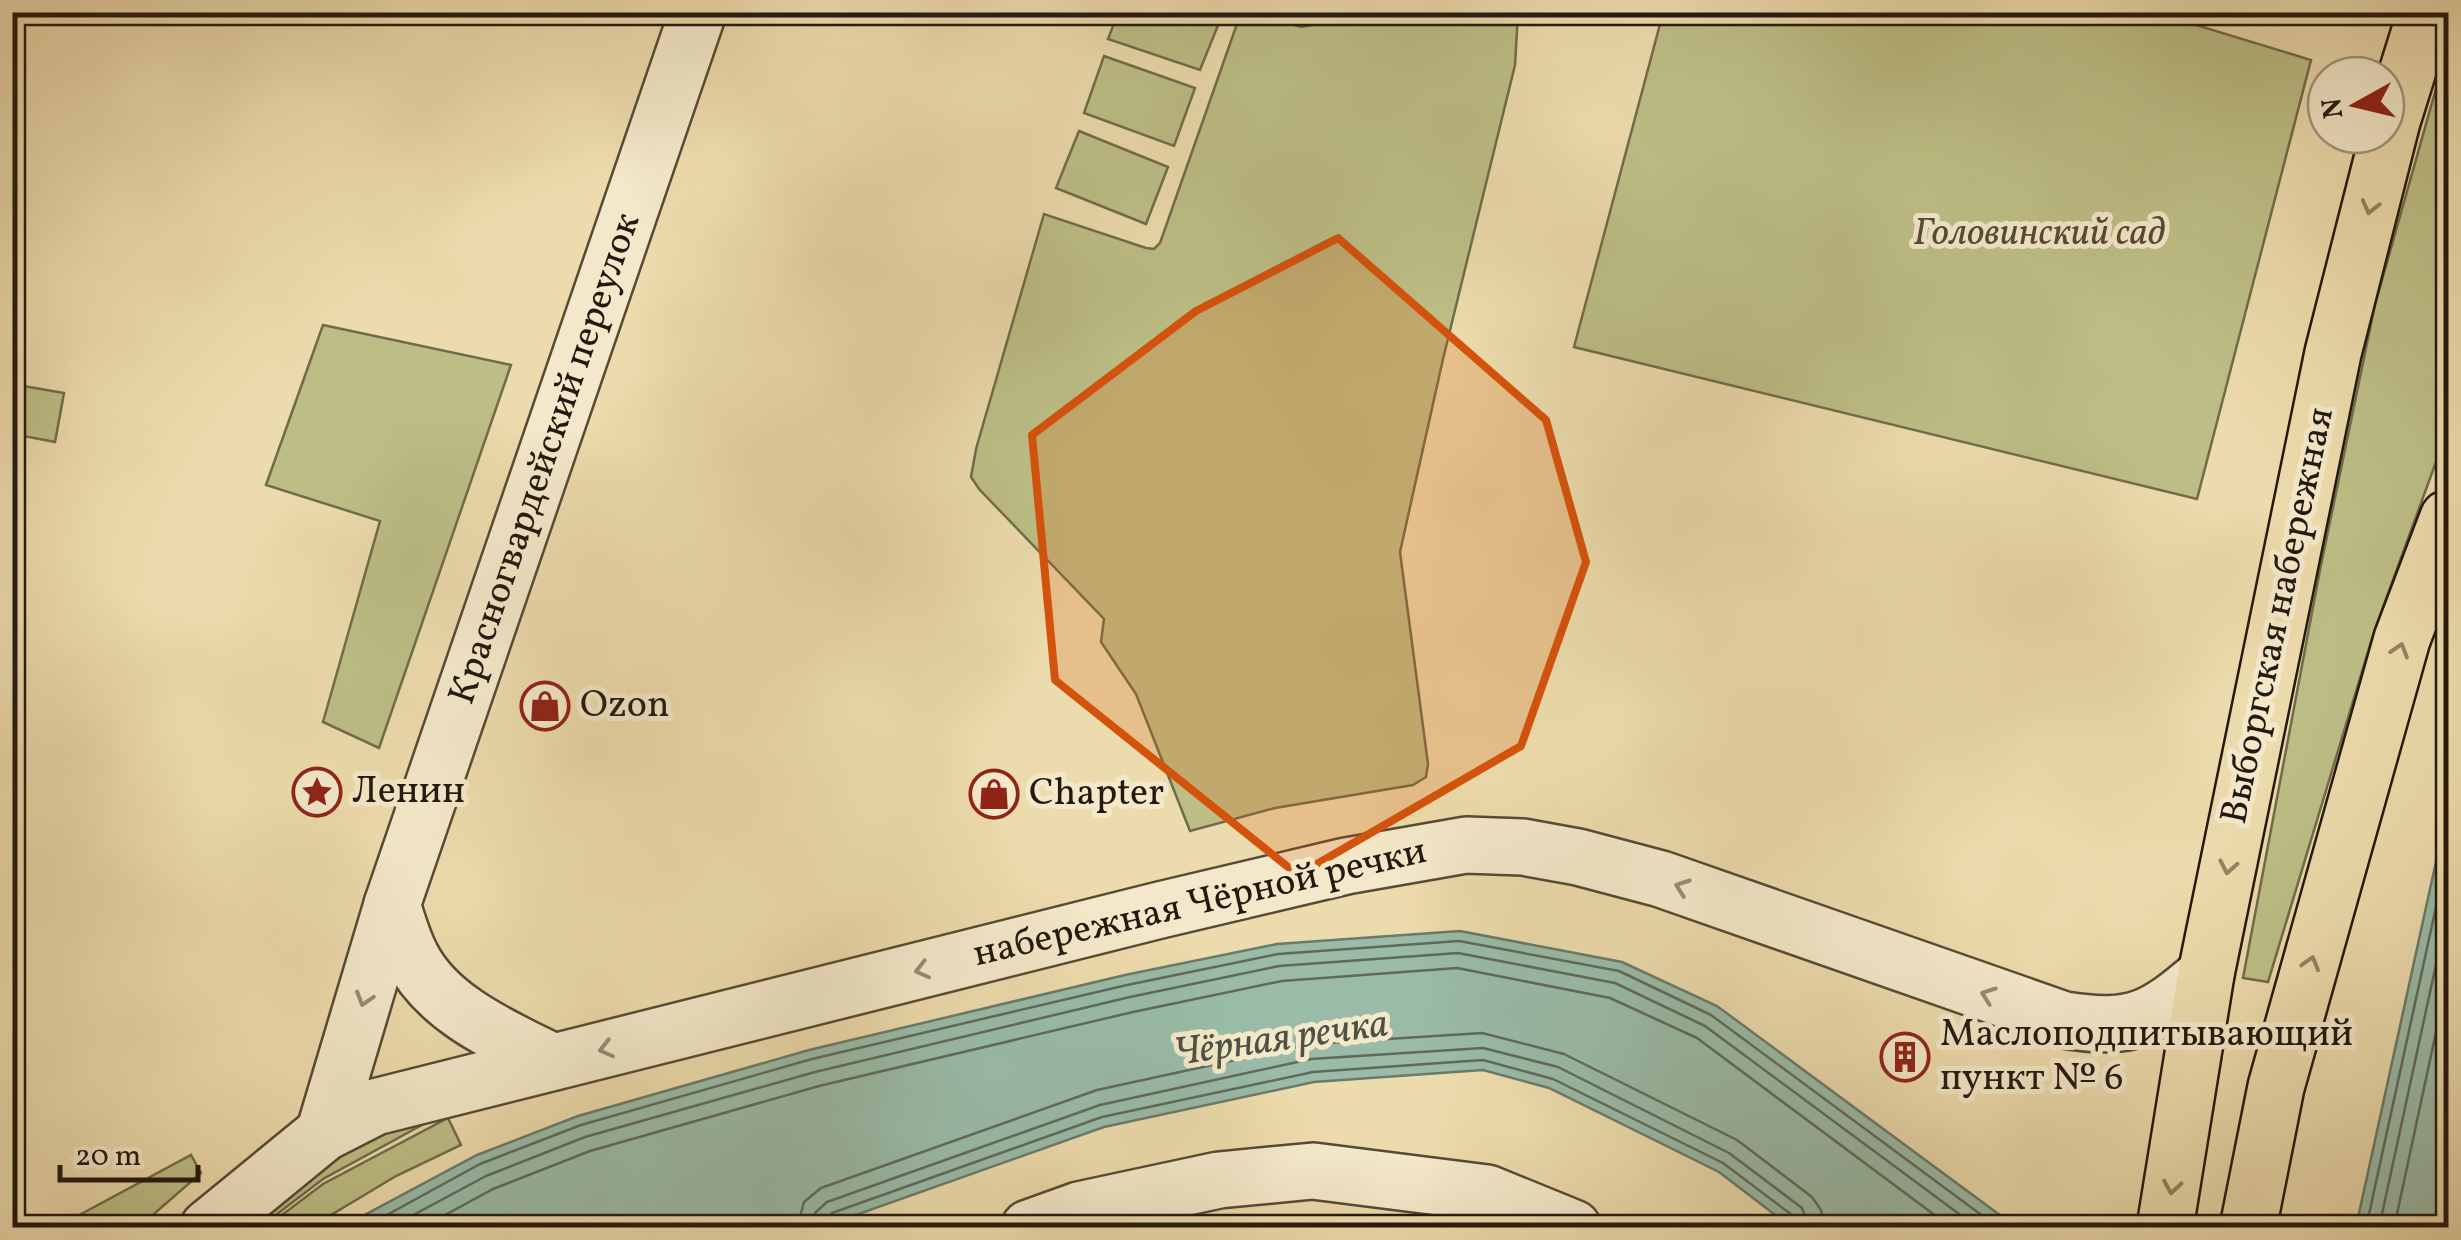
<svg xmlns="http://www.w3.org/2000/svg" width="2461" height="1240" viewBox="0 0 2461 1240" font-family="Vollkorn,serif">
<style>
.green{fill:#bdbe86;stroke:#706c4a;stroke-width:2.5}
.water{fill:#99bba8;stroke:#6a7a6b;stroke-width:2.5}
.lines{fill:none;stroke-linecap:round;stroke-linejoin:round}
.shore{stroke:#5e6a5c;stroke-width:2.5}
.minor-casing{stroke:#564a36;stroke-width:60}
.major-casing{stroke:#24190f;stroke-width:60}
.minor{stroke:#f3e8c9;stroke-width:55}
.major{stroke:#ecdbac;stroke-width:55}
.oneway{stroke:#928465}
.oneway2{stroke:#968b75}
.marked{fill:#d4530c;fill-opacity:0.2;stroke:#d4530c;stroke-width:8;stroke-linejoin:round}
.labels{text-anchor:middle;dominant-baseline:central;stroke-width:10;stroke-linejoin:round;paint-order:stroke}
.park-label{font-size:38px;font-style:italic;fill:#524b33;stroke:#f3e8c9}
.street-label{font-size:38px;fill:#24190f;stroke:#f3e8c9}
.poi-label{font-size:38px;fill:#24190f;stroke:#f3e8c9;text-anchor:start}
.water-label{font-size:40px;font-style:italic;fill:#4d5245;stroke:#f3e8c9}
</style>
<rect width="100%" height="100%" fill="#ecdbac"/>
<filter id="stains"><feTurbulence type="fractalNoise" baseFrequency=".002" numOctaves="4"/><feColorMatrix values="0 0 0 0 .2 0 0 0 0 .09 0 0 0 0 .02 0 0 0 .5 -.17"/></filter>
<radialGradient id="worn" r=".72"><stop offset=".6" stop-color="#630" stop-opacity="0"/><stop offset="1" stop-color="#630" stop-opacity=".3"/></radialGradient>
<!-- green -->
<g class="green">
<polygon points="1118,13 1118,12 1223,13 1200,70 1108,39"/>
<polygon points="1253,13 1301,27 1313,25 1323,13 1518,13 1515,65 1443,359 1400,552 1428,764 1426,777 1413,785 1275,808 1190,831 1136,694 1101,642 1104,619 979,489 971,477 976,449 1044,214 1146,248 1154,249 1160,243 1238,21 1244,14"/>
<polygon points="1663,13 2157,13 2311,60 2197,499 1574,347"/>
<polygon points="2448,46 2448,429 2374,632 2268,982 2243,978 2320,570 2375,305"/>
<polygon points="1104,56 1195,88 1174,146 1084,113"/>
<polygon points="1079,131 1168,167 1146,224 1056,188"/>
<polygon points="323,325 511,365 379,748 323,722 380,521 266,485"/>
<polygon points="12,384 64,393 55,442 13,434"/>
<polygon points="444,1113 323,1179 260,1227 221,1228 369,1117"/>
<polygon points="448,1118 461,1145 396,1176 311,1227 266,1227 323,1184"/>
<polygon points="191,1155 201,1173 139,1227 57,1227"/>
</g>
<!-- water -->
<g class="water">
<polygon points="2448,807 2448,1227 2356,1227"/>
<polygon points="1460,931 1622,962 1717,1006 2016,1227 1791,1227 1719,1172 1549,1088 1483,1070 1314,1082 1104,1127 822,1227 342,1227 477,1155 578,1116 809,1050 1125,975 1277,944"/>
</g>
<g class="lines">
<!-- shore -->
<g class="shore">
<polyline points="363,1228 480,1164 581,1125 812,1059 1127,985 1278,954 1459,941 1619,971 1711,1015 1999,1228"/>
<polyline points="389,1228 486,1176 585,1137 815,1072 1130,997 1279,966 1458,953 1615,983 1705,1026 1978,1228"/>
<polyline points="421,1228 493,1189 590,1151 819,1086 1133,1012 1282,981 1457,968 1610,998 1697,1038 1952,1228"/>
<polyline points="797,1228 804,1202 821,1188 1097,1090 1309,1044 1482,1033 1564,1054 1737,1140 1812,1197 1821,1210 1824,1228"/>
<polyline points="812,1228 815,1213 827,1202 1100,1105 1311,1059 1483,1048 1558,1067 1729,1153 1802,1208 1809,1228"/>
<polyline points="824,1228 826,1219 832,1213 1102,1117 1313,1072 1483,1060 1553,1079 1723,1163 1792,1215 1796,1228"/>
<polyline points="2366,1228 2448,852"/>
<polyline points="2379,1228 2448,909"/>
<polyline points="2394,1228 2448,976"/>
</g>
<!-- minor casing -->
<g class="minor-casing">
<g id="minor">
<path d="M392,905C398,922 403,941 411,956C437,1009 503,1037 553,1062"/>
<polyline points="324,1133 392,905 698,12"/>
<path d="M208,1228L324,1133L375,1107L1160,910L1346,866L1466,845L1523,847L1578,857L1661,879L2064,1020C2134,1031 2154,1019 2206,974"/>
<polyline points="1029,1228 1079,1210 1219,1180 1313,1171 1487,1193 1573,1228"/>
</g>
</g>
<!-- major casing -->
<g class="major-casing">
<g id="major">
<polyline points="2165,1228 2206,974 2333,353 2392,121 2426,12"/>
<polyline points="2248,1228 2276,1087 2402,639 2448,518"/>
</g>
</g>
<!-- minor -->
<use href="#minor" class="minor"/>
<!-- major -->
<use href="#major" class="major"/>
</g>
<!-- one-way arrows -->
<defs><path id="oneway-chevron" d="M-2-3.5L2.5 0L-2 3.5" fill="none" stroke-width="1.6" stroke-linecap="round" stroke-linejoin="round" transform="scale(2.5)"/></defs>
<g class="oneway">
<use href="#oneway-chevron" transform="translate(2370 207) rotate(104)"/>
<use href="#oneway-chevron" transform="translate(2400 650) rotate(-73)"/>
<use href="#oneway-chevron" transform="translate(2228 867) rotate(101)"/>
<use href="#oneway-chevron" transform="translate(2311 963) rotate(-74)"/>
<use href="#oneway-chevron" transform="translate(2172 1187) rotate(99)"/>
</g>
<g class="oneway2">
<use href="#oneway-chevron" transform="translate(1682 887) rotate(-160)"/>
<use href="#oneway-chevron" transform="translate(922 970) rotate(166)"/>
<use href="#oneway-chevron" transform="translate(1988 995) rotate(-160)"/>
<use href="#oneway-chevron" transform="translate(364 999) rotate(107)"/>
<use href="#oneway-chevron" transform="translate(606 1049) rotate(166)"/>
</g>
<!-- marked area -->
<path class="marked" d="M1338,238L1546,420L1586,562L1521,746L1298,875L1055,680L1032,435L1196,311Z"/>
<!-- icons -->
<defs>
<g id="shop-ring" transform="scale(2.5)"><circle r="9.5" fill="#f3e8c9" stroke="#8f2418" stroke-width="1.5"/><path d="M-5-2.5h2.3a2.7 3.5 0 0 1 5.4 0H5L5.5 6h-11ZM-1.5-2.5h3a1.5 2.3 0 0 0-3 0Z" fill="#8f2418"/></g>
<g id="sight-ring" transform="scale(2.5)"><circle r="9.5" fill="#f3e8c9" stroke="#8f2418" stroke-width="1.5"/><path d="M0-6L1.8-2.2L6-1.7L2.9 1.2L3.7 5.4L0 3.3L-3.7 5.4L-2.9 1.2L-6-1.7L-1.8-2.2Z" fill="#8f2418"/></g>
<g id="building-ring" transform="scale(2.5)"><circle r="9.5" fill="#f3e8c9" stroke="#8f2418" stroke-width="1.5"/><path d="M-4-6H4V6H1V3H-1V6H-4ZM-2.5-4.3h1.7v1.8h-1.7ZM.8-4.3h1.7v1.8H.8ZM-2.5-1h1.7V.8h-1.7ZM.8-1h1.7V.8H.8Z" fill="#8f2418"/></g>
</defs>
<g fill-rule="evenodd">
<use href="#shop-ring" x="545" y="706"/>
<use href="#sight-ring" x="317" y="792"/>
<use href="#shop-ring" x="994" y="794"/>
<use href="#building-ring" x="1905" y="1057"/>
</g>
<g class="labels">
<!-- park labels -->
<g class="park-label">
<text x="2039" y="234">Головинский сад</text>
</g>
<!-- street labels -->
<g class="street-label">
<text transform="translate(546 459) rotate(-71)">Красногвардейский переулок</text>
<text transform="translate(2279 616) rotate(-78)">Выборгская набережная</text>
<text transform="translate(1200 904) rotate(-13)">набережная Чёрной речки</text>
</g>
<!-- poi labels -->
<g class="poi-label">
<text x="580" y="706">Ozon</text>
<text x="352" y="792">Ленин</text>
<text x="1029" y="794">Chapter</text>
<text x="1940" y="1035">Маслоподпитывающий<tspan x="1940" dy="44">пункт № 6</tspan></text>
</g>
<!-- water labels -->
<g class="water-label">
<text transform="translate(1281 1040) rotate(-8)">Чёрная речка</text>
</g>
</g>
<!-- margin -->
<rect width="2461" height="1240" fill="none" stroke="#ecdbac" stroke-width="50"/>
<rect x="15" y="15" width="2431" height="1210" fill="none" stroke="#24190f" stroke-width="5"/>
<rect x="25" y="25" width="2411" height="1190" fill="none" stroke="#24190f" stroke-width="2.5"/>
<!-- north arrow -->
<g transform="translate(2356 105) rotate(262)"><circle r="48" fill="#f3e8c9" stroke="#a0957f" stroke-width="2.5"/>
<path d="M0-8L18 38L0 25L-18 38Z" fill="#8f2418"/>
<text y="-15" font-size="28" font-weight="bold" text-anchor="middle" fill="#24190f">N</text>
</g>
<!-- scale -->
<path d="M60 1165v15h138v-15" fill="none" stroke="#24190f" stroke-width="5"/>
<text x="75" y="1165" font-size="30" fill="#24190f" stroke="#f3e8c9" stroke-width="8" paint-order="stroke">20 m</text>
<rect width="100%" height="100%" filter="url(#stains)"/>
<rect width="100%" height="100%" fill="url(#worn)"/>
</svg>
